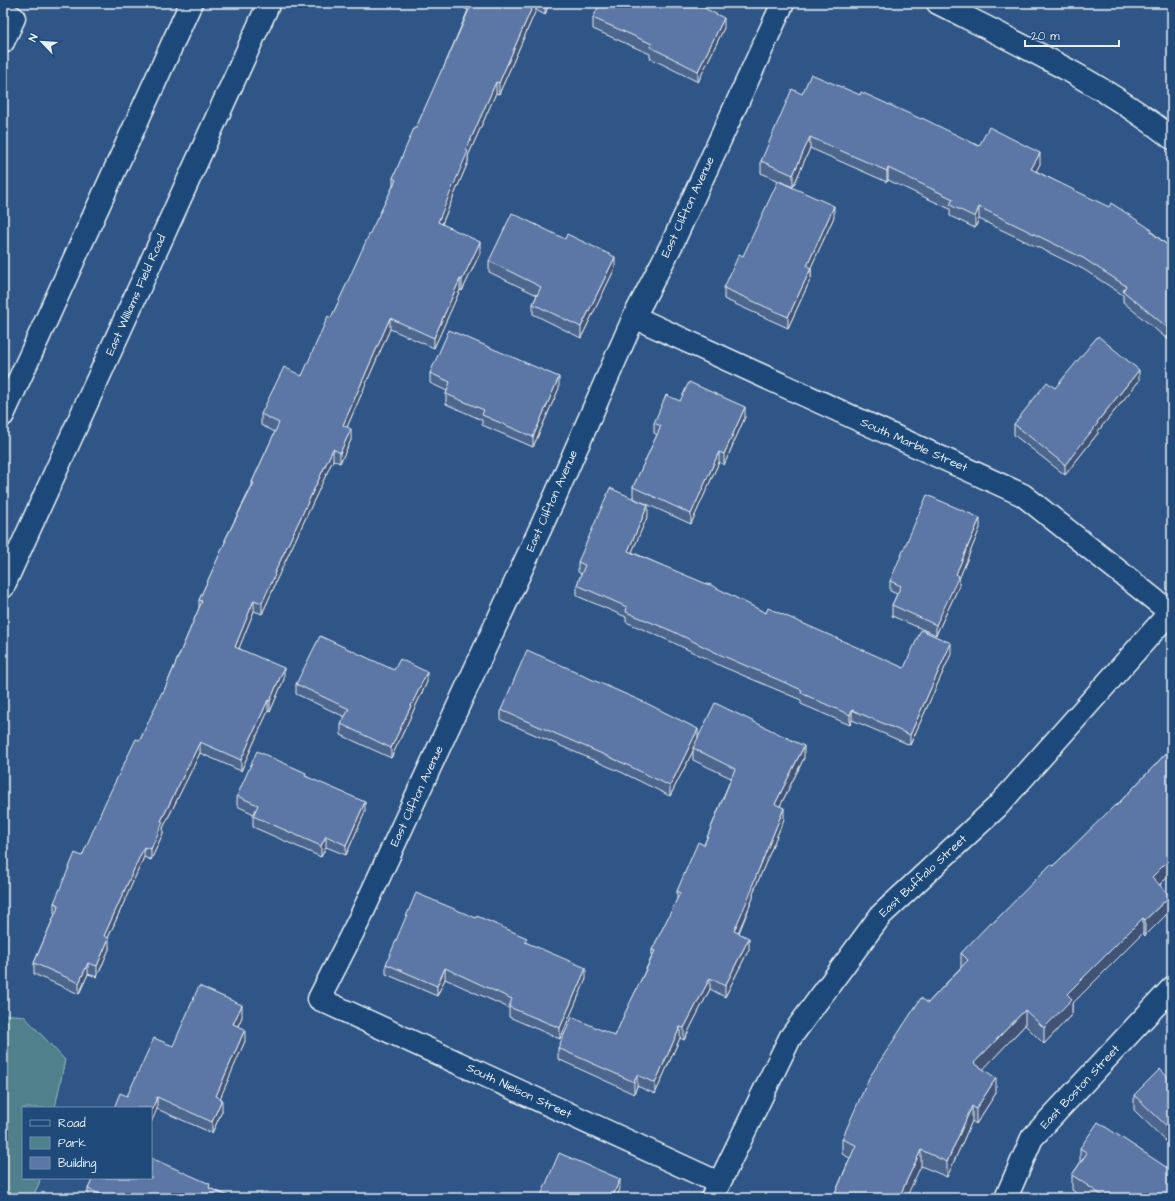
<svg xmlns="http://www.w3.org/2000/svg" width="1175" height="1201" viewBox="0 0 1175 1201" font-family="'Architects Daughter',sans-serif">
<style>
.green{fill:#4f808b;stroke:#9cb8c2}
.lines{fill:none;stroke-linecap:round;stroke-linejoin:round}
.street-casing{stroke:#e8f1f8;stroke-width:25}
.secondary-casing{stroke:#e8f1f8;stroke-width:25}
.street{stroke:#1f4a7a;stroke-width:22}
.secondary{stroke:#1f4a7a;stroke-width:22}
.wall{fill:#4e668e;stroke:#e8f1f8}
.shaded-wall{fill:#405374;stroke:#e8f1f8}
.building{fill:#5b77a5;stroke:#e8f1f8}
.labels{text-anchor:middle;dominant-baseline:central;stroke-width:3;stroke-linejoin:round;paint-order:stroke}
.street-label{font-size:12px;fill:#e8f1f8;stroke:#1f4a7a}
</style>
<rect width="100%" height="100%" fill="#2f5686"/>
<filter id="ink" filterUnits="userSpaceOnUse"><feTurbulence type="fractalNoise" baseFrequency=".025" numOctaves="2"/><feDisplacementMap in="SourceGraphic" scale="8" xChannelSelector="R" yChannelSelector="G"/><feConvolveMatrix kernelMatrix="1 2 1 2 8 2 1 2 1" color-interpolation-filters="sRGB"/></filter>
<g filter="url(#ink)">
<!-- green -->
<polygon class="green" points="3,1014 24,1016 65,1060 55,1108 23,1108 23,1178 40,1178 39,1184 32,1198 3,1198"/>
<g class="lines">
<!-- street casing -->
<g class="street-casing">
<g id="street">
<path d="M938,3C1019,44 1101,82 1172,138"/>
<polyline points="3,11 14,18 3,42"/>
<polyline points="634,317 1023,495 1170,612"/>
<polyline points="719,1183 319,999 360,918 554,499 634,317 672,244 783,3"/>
<polyline points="712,1198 790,1038 881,915 997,807 1172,610"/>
<polyline points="1006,1198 1032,1138 1172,988"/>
</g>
</g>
<!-- secondary casing -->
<g class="secondary-casing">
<g id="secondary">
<polyline points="3,415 191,3"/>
<polyline points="3,587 269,3"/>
</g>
</g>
<!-- street -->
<use href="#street" class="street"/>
<!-- secondary -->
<use href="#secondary" class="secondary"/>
</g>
<!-- wall -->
<g class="wall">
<polygon points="455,3 549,3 545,15 536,10 499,94 496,93 468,156 468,162 442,224 480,253 462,291 460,290 434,348 390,329 347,427 351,440 340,463 333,460 275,583 275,585 262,614 254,611 239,648 284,679 270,712 268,711 241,771 200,753 163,828 163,833 151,860 144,857 108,938 109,949 97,977 88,974 79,994 34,974 34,963 55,914 54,914 54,903 82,856 140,740 163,693 199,608 199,600 225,543 225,540 252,485 252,482 275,432 261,425 261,414 302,376 331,318 393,186 393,178 443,69 468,10 455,4"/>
<polygon points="593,18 724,28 698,82 650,58 650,54 593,29"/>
<polygon points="802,94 860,95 979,146 1040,164 1036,171 1152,232 1172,249 1172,333 1167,339 1123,302 1123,295 1083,269 979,219 975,228 950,216 950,209 888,180 887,182 810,148 793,187 761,173 761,161"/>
<polygon points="834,217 811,267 811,278 788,328 724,299 724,288 743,256"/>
<polygon points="489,261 615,268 581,338 533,314 533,304 537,295 489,272"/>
<polygon points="430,373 559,388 533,447 482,425 482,420 446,404 446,394 447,391 430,383"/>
<polygon points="1139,381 1098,431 1098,433 1065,475 1014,435 1014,424 1055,388"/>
<polygon points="745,417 724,465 719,462 691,524 633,498 633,487 657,435 654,433 654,423"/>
<polygon points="648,515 632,552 766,613 904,668 951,654 910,745 852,720 850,725 801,704 801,700 721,666 672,642 626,622 626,617 577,596 577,585 581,574 578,572 578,562"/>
<polygon points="980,528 959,579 959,586 936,635 892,616 892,605 897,594 890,591 890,581"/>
<polygon points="577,673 698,737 804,758 780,806 784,819 753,893 753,898 739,933 749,949 725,997 710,989 684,1040 680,1038 655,1094 637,1086 634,1094 558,1059 558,1048 615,1036 652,956 652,950 677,900 677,891 704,845 731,778 693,760 693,751 670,796 623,773 501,720 501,710"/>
<polygon points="427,682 391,758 341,735 341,724 345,717 296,694 296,684"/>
<polygon points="1172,747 1172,873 1160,885 1170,911 1145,936 1143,933 1072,1004 1072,1014 1044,1044 1025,1025 983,1069 996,1093 976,1124 972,1121 947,1177 921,1166 833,1198 850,1158 842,1154 842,1139 928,1003 961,967 961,953 1116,806"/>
<polygon points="306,776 365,812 346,855 326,847 321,857 253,827 253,816 254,814 237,806 237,796"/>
<polygon points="527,943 586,979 560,1039 509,1017 509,1008 445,979 437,996 386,974 386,964"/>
<polygon points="242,1017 238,1026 245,1041 220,1098 222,1111 212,1133 127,1096 173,1046"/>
<polygon points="1172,1082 1172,1147 1134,1110 1134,1095"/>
<polygon points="1080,1148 1172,1198 1084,1198 1072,1190 1072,1175 1080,1163"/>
<polygon points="88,1178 151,1178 210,1188 233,1198 88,1198 88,1189 92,1181 88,1179"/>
</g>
<!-- shaded-wall -->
<g class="shaded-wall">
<polygon points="534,3 536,3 536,10 499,94 499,83"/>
<polygon points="545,3 549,3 545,15"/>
<polygon points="724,18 724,28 698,82 698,71"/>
<polygon points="496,82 496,93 468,156 468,162 438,233 438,222 466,150"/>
<polygon points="810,137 810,148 793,187 793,175"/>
<polygon points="1040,153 1040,164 1031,181 1031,169"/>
<polygon points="888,168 888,180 887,182 887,171"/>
<polygon points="834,206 834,217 807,276 807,266"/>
<polygon points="979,207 979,219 975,228 975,217"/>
<polygon points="480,242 480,253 462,291 462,280"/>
<polygon points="615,257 615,268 581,338 581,327"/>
<polygon points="811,268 811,278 788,328 788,317"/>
<polygon points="460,279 460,290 434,348 434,338"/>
<polygon points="390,318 390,329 343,436 343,425"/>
<polygon points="1172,321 1172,333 1167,339 1167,327"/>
<polygon points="1139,370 1139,381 1098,431 1098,433 1065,475 1065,465 1097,422"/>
<polygon points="559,377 559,388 533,447 533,437"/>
<polygon points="745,407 745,417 724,465 724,454"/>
<polygon points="351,429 351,440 340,463 340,453"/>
<polygon points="333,449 333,460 275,583 275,585 262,614 262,603 274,574"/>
<polygon points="719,452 719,462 691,524 691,514"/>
<polygon points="648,505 648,515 628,561 628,551"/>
<polygon points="980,518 980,528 959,579 959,586 936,635 936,625 956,574"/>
<polygon points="254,600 254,611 235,658 235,647"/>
<polygon points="951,643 951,654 910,745 910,735"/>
<polygon points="284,668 284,679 270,712 270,701"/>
<polygon points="427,672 427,682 391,758 391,748"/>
<polygon points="268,700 268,711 241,771 241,760"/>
<polygon points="852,710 852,720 850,725 850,715"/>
<polygon points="698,729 698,740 693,748 693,751 670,796 670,786"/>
<polygon points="200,742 200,753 163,828 163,833 151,860 151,849 161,821"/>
<polygon points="804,746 804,758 775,816 775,804"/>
<polygon points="365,802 365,812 346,855 346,845"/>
<polygon points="784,808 784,819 753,893 753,898 734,942 734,931 752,886"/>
<polygon points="326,836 326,847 321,857 321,846"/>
<polygon points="144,847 144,857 104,947 104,936"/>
<polygon points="1172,857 1172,873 1152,892 1152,877"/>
<polygon points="1170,896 1170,911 1145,936 1145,920"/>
<polygon points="1143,918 1143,933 1072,1004 1072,1014 1044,1044 1044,1028 1067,994"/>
<polygon points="109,938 109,949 97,977 97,966"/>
<polygon points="749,938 749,949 725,997 725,986"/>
<polygon points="88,963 88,974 79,994 79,983"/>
<polygon points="445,968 445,979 437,996 437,986"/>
<polygon points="586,968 586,979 560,1039 560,1028"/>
<polygon points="710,978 710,989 684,1040 684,1028"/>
<polygon points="242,1005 242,1017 233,1036 233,1024"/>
<polygon points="1025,1010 1025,1025 974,1079 974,1063"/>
<polygon points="680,1027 680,1038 655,1094 655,1083"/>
<polygon points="245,1029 245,1041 216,1108 216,1096"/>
<polygon points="637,1075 637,1086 634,1094 634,1082"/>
<polygon points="996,1078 996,1093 976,1124 976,1109"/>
<polygon points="157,1097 157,1109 151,1123 151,1112"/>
<polygon points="222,1099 222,1111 212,1133 212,1122"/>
<polygon points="972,1106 972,1121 947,1177 947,1162"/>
<polygon points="921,1150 921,1166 906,1198 901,1193"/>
<polygon points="620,1179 620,1189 616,1198 612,1198"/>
</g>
<!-- building -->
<g class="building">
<polygon points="472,3 534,3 499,83 496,82 466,150 468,151 438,222 480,242 462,280 460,279 434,338 390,318 343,425 351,429 340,453 333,449 274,574 275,575 262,603 254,600 235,647 284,668 270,701 268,700 241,760 200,742 161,821 163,822 151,849 144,847 104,936 109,938 97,966 88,963 79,983 34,963 59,905 54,903 75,853 82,856 105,803 136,739 140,740 162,692 163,693 202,601 199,600 226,540 225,540 254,483 252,482 279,423 261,414 284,367 302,376 328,316 331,318 367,239 396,180 393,178 414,128 416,128 442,69 443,69"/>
<polygon points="600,3 694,3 724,18 698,71 650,47 652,44 593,18"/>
<polygon points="811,74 860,95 861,92 921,119 922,118 979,146 989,127 1040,153 1031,169 1109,207 1111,203 1152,230 1151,232 1172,249 1172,321 1167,327 1123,291 1126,286 1083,258 979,207 975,217 950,205 953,199 888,168 887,171 810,137 793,175 761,161 792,89 802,94"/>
<polygon points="778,181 834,206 807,266 811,268 788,317 724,288 739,254 743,256"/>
<polygon points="512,213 565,239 567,234 615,257 581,327 533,304 541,287 489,261"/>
<polygon points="449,330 559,377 533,437 482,415 484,410 446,394 450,382 430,373"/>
<polygon points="1098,336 1139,370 1097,422 1098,423 1065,465 1014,424 1047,382 1055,388"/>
<polygon points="689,382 745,407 724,454 719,452 691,514 633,487 661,426 654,423 666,395 680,401"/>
<polygon points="610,488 648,505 628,551 709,585 709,584 766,613 768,608 904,668 921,630 951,643 910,735 852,710 850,715 801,693 802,690 721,655 672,631 626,612 627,607 577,585 585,565 578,562"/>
<polygon points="927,495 980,518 956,574 959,576 936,625 892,605 901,586 890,581"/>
<polygon points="320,636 394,670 400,659 427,672 391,748 341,724 349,709 296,684"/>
<polygon points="527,650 577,672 577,673 646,703 698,729 670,786 623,763 501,710"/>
<polygon points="715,703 804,746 775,804 784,808 752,886 753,887 734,931 749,938 725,986 710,978 684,1028 680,1027 655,1083 637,1075 634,1082 558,1048 572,1017 615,1036 624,1015 655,951 652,950 680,893 677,891 698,842 704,845 735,769 693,748"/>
<polygon points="1172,747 1172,857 1152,877 1170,896 1145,920 1143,918 1067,994 1072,999 1044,1028 1025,1010 974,1063 996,1078 976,1109 972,1106 947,1162 921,1150 901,1193 912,1198 833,1198 856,1145 842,1139 869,1078 921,998 928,1003 968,960 961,953 991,922 993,923 1051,864 1053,866 1115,805 1116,806"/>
<polygon points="257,751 306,773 305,776 365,802 346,845 326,836 321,846 253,816 258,805 237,796"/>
<polygon points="416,893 476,918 477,916 527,938 525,942 586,968 560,1028 509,1007 512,999 445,968 437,986 386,964"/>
<polygon points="199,986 242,1005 233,1024 245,1029 216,1096 222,1099 212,1122 157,1097 151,1112 151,1108 114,1108 120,1093 127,1096 154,1038 173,1046"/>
<polygon points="1160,1069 1172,1082 1172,1131 1134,1095"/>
<polygon points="1098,1122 1172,1171 1172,1198 1106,1198 1072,1175 1087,1153 1080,1148"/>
<polygon points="559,1153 620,1179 612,1198 540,1198"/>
<polygon points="151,1158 210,1184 209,1188 233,1198 109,1198 88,1189 93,1178 151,1178"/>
</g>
</g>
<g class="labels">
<!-- street labels -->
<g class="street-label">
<text transform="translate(688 207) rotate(-65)">East Clifton Avenue</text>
<text transform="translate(136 295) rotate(-66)">East Williams Field Road</text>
<text transform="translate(914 445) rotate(24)">South Marble Street</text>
<text transform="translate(552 501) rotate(-66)">East Clifton Avenue</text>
<text transform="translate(417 796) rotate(-65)">East Clifton Avenue</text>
<text transform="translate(923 876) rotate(-43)">East Buffalo Street</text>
<text transform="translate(1080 1087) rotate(-47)">East Boston Street</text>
<text transform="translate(519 1091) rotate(25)">South Nielson Street</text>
</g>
</g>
<!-- margin -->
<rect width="1175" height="1201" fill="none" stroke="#1f4a7a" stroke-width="16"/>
<rect x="8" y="8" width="1159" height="1185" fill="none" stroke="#e8f1f8" stroke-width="1.5" filter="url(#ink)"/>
<!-- legend -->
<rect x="22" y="1107" width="130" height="72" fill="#1f4a7a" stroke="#6f8dac"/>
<rect x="30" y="1120" width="20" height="6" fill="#1f4a7a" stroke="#6f8dac"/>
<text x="58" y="1127" font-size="12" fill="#e8f1f8">Road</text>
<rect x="30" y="1137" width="20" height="12" fill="#4f808b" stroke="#6f8dac"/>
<text x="58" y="1147" font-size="12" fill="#e8f1f8">Park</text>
<rect x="30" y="1157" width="20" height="12" fill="#5b77a5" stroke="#6f8dac"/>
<text x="58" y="1167" font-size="12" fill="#e8f1f8">Building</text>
<!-- north arrow -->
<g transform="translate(42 42) rotate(295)" stroke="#1f4a7a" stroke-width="3" paint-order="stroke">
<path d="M0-3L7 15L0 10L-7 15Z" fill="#e8f1f8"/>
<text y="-6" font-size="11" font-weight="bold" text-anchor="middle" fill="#e8f1f8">N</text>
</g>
<!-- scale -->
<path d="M1025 40v6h94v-6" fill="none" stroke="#e8f1f8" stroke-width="2"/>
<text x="1031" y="40" font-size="12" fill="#e8f1f8" stroke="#1f4a7a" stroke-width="3" paint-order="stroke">20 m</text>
</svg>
